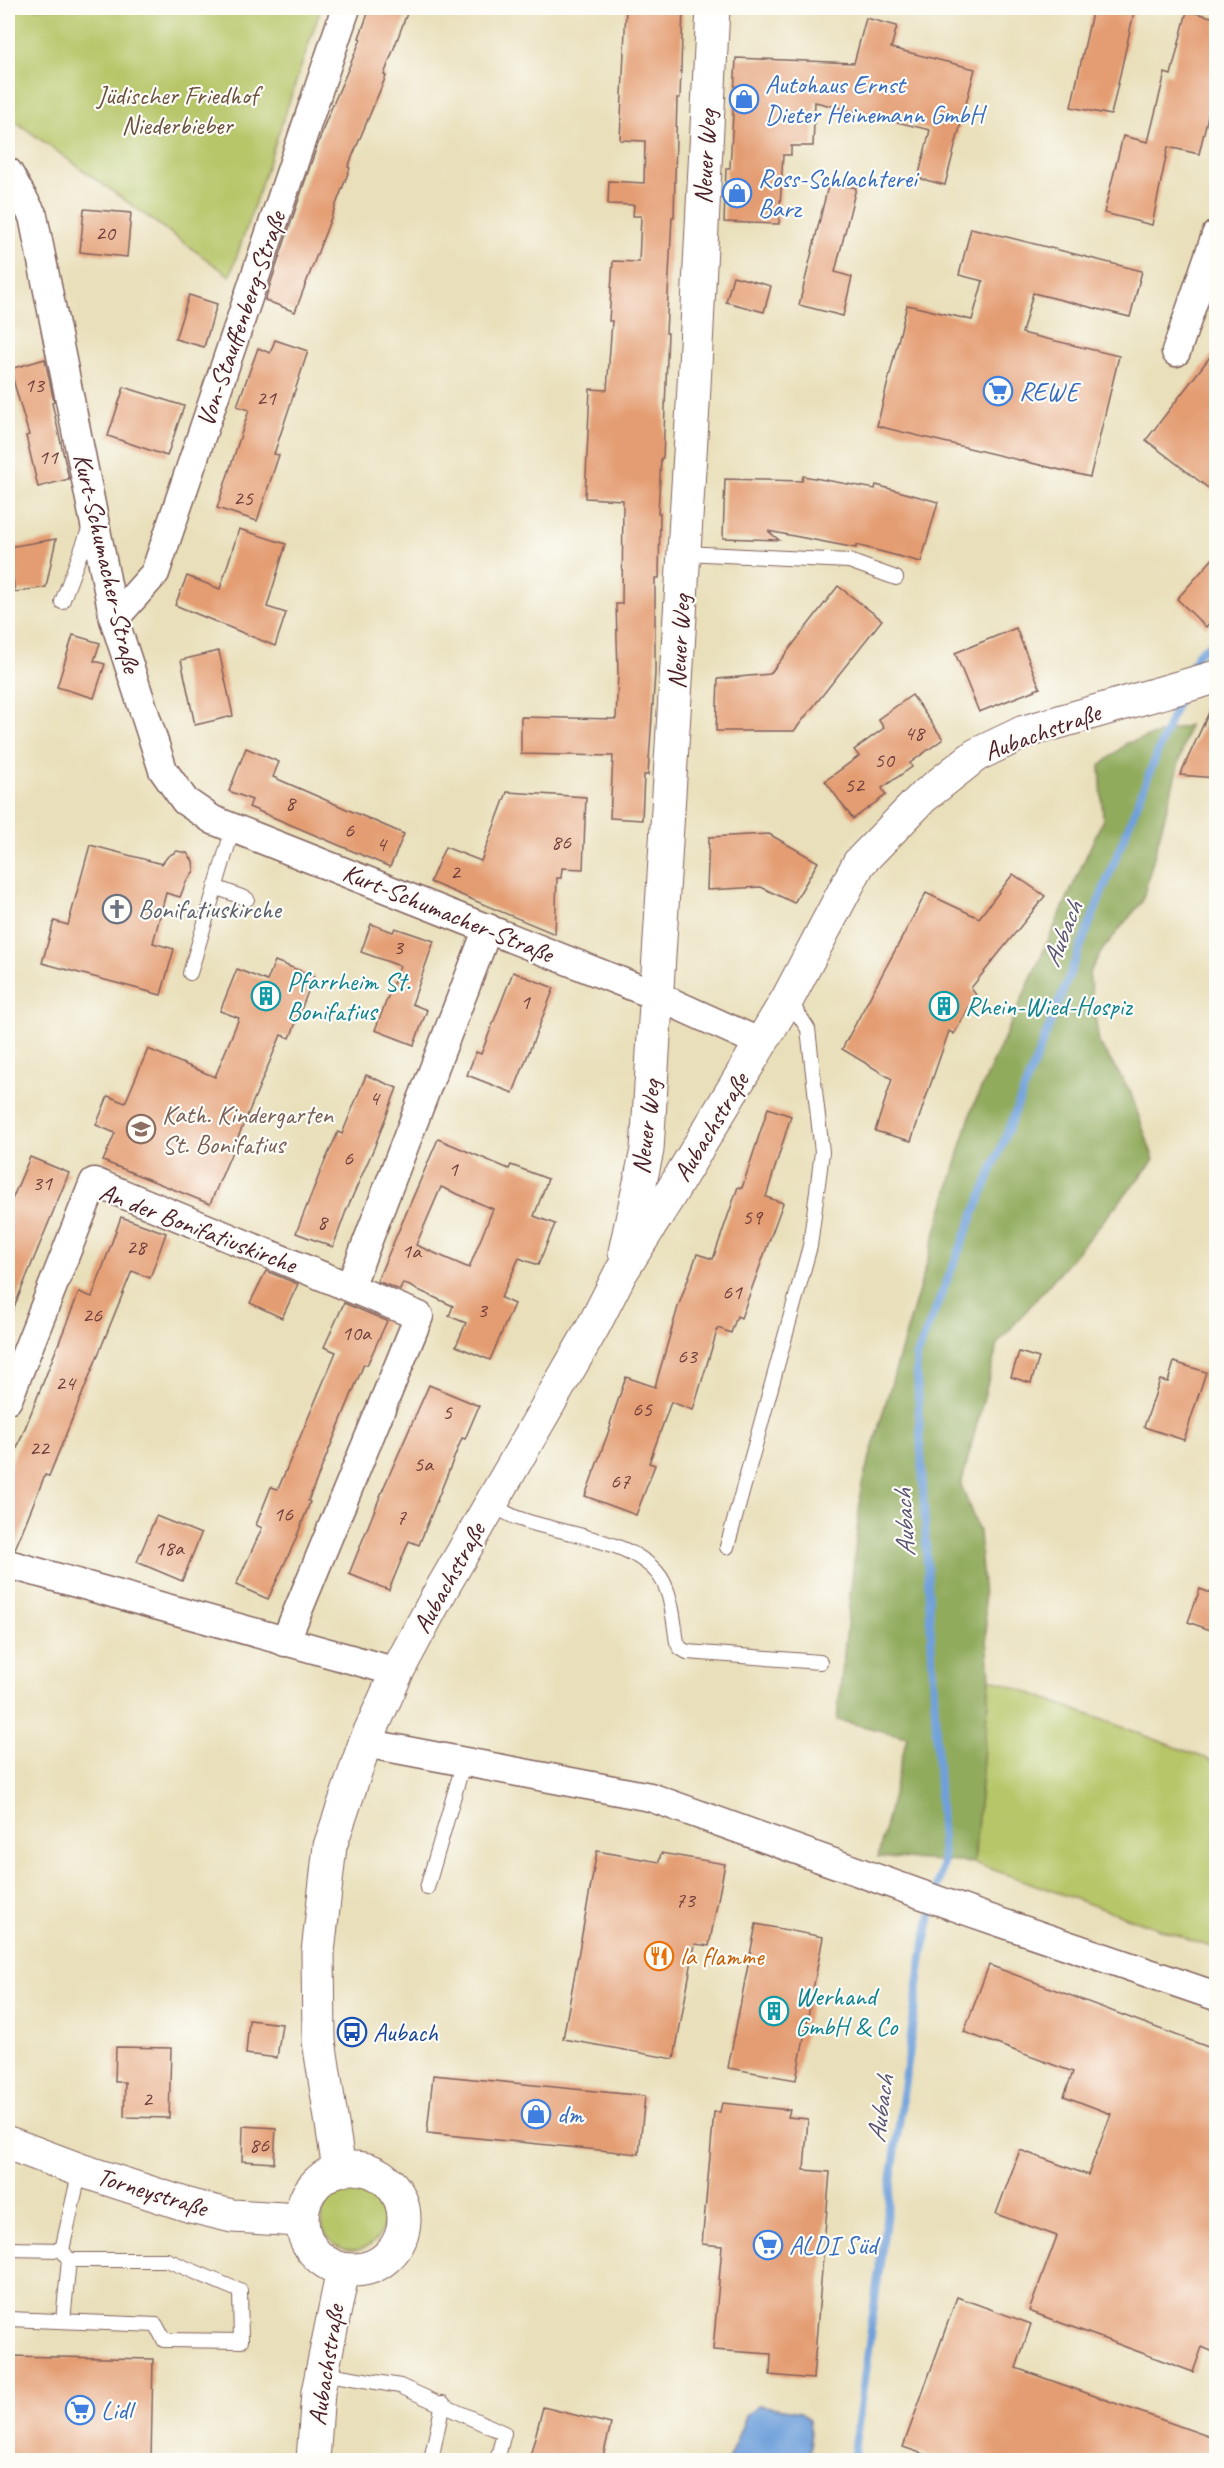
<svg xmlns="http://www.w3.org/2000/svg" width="1224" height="2468" viewBox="0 0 1224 2468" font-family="Caveat,sans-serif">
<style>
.green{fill:#b7c669;stroke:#80724a;stroke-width:1.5}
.forest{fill:#91ab5d;stroke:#6e6544;stroke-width:1.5}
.water{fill:#6fa0da;stroke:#5c6082;stroke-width:1.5}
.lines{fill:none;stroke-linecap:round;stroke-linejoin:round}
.stream{stroke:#6fa0da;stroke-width:8}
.building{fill:#e49d72;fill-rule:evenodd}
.service-casing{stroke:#82625d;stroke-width:16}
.minor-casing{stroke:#82625d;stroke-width:31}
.tertiary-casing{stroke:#82625d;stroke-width:35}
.service{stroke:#fff;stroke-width:14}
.minor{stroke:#fff;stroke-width:28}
.tertiary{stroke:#fff;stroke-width:33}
.labels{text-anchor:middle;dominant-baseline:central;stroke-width:4.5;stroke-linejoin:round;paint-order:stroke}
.number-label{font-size:22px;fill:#703e3d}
.shop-label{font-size:26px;fill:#366cbe;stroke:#fdfcf7;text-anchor:start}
.park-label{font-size:26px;fill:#6b513e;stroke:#fdfcf7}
.street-label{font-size:26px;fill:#4a1f2b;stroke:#fdfcf7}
.worship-label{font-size:26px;fill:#5b616d;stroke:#fdfcf7;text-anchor:start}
.culture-label{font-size:26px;fill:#0d838f;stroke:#fdfcf7;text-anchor:start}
.education-label{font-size:26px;fill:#785e54;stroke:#fdfcf7;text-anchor:start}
.food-label{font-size:26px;fill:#c56008;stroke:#fdfcf7;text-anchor:start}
.transit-label{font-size:26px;fill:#164399;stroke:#fdfcf7;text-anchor:start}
.water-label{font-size:27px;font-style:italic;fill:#595371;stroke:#fdfcf7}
</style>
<rect width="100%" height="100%" fill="#fdfcf7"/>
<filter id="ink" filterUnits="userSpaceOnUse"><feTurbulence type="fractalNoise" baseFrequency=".0167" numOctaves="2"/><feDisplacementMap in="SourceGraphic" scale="12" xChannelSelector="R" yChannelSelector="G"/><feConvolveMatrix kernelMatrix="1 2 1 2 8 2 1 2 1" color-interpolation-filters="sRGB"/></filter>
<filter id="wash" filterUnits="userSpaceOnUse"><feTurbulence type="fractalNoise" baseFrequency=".008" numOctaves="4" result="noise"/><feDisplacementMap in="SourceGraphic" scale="24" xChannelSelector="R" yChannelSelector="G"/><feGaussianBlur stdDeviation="1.35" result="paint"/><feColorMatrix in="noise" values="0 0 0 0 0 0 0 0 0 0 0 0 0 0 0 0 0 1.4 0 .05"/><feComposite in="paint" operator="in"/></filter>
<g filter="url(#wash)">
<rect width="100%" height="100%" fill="#e9dfba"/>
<!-- green -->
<g class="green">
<polygon points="8,8 321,8 230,276 8,116"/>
<polygon points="990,1678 1216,1762 1216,1949 974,1863"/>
<circle cx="353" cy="2219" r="31"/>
</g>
<!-- forest -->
<polygon class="forest" points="1189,725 1142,902 1103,949 1089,973 1099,1043 1130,1091 1154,1160 1072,1258 998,1343 961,1485 979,1532 990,1678 974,1863 878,1857 907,1737 837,1720 862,1484 972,1109 1103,819 1100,766 1127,743"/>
<!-- water -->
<polygon class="water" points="759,2405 801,2412 809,2420 811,2448 808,2460 728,2460 746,2416"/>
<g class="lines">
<!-- stream -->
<g class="stream">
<polyline points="1188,675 1198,653 1216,641"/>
<polyline points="853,2460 922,1956 943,1862 916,1357 1004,1140 1180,696"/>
</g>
</g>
<g id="blocks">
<!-- building -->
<g class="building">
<polygon points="370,8 409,8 384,75 386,76 348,167 350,168 295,312 265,300 309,169 326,121 361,39 359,38"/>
<polygon points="626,8 683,8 680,98 677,98 674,217 672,217 666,333 668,333 663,458 661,458 658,513 660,513 659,578 655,578 655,673 648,775 644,775 642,820 610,818 613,756 521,754 521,717 616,719 618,673 616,604 622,604 623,500 585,498 590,389 607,390 612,321 609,321 613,261 639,262 641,216 633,216 634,205 608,204 609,181 644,183 645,141 620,140"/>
<polygon points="1093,8 1135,8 1111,115 1071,107"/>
<polygon points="1187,11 1216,18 1216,82 1199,154 1168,147 1152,225 1104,213 1123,136 1148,142 1165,73 1171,75"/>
<polygon points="866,18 897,26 891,48 975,69 945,185 918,178 930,130 815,102 813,146 791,146 791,155 783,155 779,224 724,222 726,168 730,168 736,58 854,63"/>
<polygon points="829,182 856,188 835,272 852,277 843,316 799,305"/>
<polygon points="84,209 131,213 127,257 80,252"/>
<polygon points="971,228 1142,271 1130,317 1033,293 1022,333 1119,356 1090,477 877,426 907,305 972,320 983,281 959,275"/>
<polygon points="733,276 771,286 764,312 726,302"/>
<polygon points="189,295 217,304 204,347 175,339"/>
<polygon points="275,340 308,351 274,454 279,455 257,521 217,508 249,410 237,406 258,348 270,353"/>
<polygon points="1216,349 1216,494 1146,440"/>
<polygon points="45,359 54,402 52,403 69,479 38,487 26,436 29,435 10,369"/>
<polygon points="124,387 184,406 167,456 108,436"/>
<polygon points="803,476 875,489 876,485 938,502 921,562 856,545 856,548 768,531 779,540 723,538 725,479 802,481"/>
<polygon points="239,529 286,544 267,607 286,613 275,646 175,605 187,576 220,589"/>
<polygon points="56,539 46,587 15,592 8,547"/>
<polygon points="1216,555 1216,615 1206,627 1177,599"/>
<polygon points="838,586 882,620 794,731 716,731 718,679 770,674"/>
<polygon points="1016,628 1040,688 979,712 955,653"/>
<polygon points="73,635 100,643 94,661 105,664 94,698 57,687"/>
<polygon points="219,651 233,716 195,725 181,660"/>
<polygon points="912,695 943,739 910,763 912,767 882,788 886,795 853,819 825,781 859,756 854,750 884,728 878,719"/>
<polygon points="1216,696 1216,778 1180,775 1216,697"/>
<polygon points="246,748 279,762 273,777 404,834 390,867 249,807 252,800 229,791"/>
<polygon points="507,792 586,797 583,869 562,868 561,878 557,878 555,934 430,882 445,847 481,861"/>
<polygon points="769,834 818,862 794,903 761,887 707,890 709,837"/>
<polygon points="90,845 162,864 168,856 177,851 187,853 193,861 194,871 186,882 180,897 166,893 153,943 174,949 161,995 42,963 54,921 68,925"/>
<polygon points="1013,874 1045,896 971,988 976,995 954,1034 949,1031 911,1141 875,1131 892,1079 842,1049 926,893 979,918"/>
<polygon points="371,924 393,932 395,928 434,941 412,1004 427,1010 414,1045 375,1030 400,966 361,952"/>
<polygon points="275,961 314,976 290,1038 281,1035 210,1204 103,1161 115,1133 96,1125 108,1096 125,1103 148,1049 215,1077 239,1018 220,1011 237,969 267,981"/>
<polygon points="513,972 554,988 513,1093 467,1075 476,1052 481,1054"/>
<polygon points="366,1075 397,1088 374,1148 346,1211 333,1247 296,1233 321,1170 338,1132 342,1134"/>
<polygon points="768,1108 791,1116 766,1197 783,1203 741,1318 737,1316 731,1333 718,1328 693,1410 671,1402 649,1463 655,1465 636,1515 585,1496 611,1425 610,1424 626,1377 655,1387 678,1307 697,1254 713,1259 738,1187 742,1188"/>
<path d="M438,1139L509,1169L511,1165L548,1179L534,1216L555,1224L538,1265L519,1258L501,1298L514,1304L490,1360L456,1346L466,1323L449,1316L453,1306L403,1283L400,1290L377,1281ZM441,1187L493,1209L469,1268L416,1245Z"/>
<polygon points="30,1157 69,1173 8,1322 8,1209"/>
<polygon points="121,1217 166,1233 150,1278 132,1271 49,1476 45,1475 15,1549 8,1548 8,1471 79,1292 92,1297"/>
<polygon points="266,1271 298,1284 282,1318 250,1303"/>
<polygon points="344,1303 387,1321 367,1365 364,1364 308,1501 310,1502 295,1541 268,1599 236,1585 262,1528 256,1525 271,1487 278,1489 336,1352 324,1347"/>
<polygon points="1019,1352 1039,1358 1031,1383 1011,1377"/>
<polygon points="1174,1362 1206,1372 1184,1440 1144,1427 1160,1380 1168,1382"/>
<polygon points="429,1385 479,1406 465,1439 462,1438 419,1545 409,1541 389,1590 349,1574 383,1489"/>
<polygon points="156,1516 201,1534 182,1581 137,1562"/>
<polygon points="1200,1589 1216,1595 1216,1632 1188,1622"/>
<polygon points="597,1851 659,1862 661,1853 725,1864 709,1946 695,1944 674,2059 563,2039"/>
<polygon points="756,1924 823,1937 796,2080 728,2068"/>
<polygon points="989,1965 1216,2050 1216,2353 1202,2347 1193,2372 1029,2311 1057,2236 996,2214 1020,2150 1088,2175 1111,2114 1064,2096 1073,2072 964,2032"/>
<polygon points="249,2020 282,2024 277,2058 246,2054"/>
<polygon points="116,2047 171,2048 169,2118 124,2117 125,2082 115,2082"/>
<polygon points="433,2075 645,2096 639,2154 427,2133"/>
<polygon points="722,2103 790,2110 788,2117 808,2119 804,2170 830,2172 813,2379 770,2375 771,2354 713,2350 722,2246 702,2244 714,2112 720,2112"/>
<polygon points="243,2126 276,2128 274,2163 242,2161"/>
<polygon points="957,2297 1031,2324 1016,2368 1216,2439 1216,2460 941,2460 903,2447"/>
<polygon points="8,2356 153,2359 151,2460 8,2460"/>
<polygon points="543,2407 611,2424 602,2460 529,2460"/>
</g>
</g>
</g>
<g filter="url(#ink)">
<use href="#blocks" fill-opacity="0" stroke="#82625d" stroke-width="1.5"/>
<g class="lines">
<!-- service casing -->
<g class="service-casing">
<g id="service">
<polyline points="684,553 849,561 896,578"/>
<polyline points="62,602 90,527"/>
<polyline points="215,887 247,899"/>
<polyline points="190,973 233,828"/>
<path d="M491,1504C500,1509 510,1516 520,1519C562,1535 649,1540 666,1588C673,1604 674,1625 677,1642L680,1648L687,1652L820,1662"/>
<polyline points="727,1547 810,1246 822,1152 808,1029 789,1000"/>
<polyline points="427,1888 464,1761"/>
<polyline points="8,2249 62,2250"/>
<polyline points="8,2319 156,2325 164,2340 241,2341 240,2291 167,2260 69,2260 62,2250 80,2170"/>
<polyline points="63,2321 69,2260"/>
<polyline points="322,2373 400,2386 504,2433 497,2460"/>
<polyline points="431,2460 443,2403"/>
</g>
</g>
<!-- minor casing -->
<g class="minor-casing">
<g id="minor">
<polyline points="8,172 33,216 114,619 163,770 185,801 213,820 657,996 761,1043"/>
<polyline points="1176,352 1216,235"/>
<polyline points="114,619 155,573 346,8"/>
<polyline points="350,1287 488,928"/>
<polyline points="8,1399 94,1182 419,1316 285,1642"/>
<polyline points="8,1564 397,1672"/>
<polyline points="365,1743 650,1797 973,1913 1216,1996"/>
</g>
</g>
<!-- tertiary casing -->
<g class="tertiary-casing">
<g id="tertiary">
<polyline points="625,1252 647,1150 693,405 713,8"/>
<polyline points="8,2143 80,2170 191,2206 232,2216 300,2220"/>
<circle cx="353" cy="2219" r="51"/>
<polyline points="339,2169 319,2041 318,1952 330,1846 365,1743 397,1672 436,1599 593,1327 620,1274 672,1191 788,998 859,863 923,797 976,755 1024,732 1216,677"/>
<polyline points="313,2460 318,2392 343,2270"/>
</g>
</g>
<!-- service -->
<use href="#service" class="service"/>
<!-- minor -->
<use href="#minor" class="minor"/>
<!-- tertiary -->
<use href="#tertiary" class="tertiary"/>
</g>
</g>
<!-- icons -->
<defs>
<g id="shop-ring" transform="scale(1.5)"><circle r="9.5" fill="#fdfcf7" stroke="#3f7fe0" stroke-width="1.5"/><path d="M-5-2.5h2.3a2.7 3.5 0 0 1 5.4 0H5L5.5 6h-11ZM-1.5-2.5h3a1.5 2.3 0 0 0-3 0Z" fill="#3f7fe0"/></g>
<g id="supermarket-ring" transform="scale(1.5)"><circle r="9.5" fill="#fdfcf7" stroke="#3f7fe0" stroke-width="1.5"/><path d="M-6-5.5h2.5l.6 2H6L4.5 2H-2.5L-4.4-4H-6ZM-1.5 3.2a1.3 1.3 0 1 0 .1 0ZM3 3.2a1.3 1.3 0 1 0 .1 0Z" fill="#3f7fe0"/></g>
<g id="church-ring" transform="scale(1.5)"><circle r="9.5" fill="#fdfcf7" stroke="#6b7280" stroke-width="1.5"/><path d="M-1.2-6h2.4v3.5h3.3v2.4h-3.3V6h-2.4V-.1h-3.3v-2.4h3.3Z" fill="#6b7280"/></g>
<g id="building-ring" transform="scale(1.5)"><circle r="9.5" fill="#fdfcf7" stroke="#0f9aa8" stroke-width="1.5"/><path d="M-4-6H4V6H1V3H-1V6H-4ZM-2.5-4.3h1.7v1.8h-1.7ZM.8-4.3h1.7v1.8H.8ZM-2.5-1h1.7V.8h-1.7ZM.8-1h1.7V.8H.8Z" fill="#0f9aa8"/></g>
<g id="school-ring" transform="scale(1.5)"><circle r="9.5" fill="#fdfcf7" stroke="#8d6e63" stroke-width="1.5"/><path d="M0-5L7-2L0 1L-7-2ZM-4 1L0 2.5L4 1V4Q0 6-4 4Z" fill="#8d6e63"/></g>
<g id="restaurant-ring" transform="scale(1.5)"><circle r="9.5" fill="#fdfcf7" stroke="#e8710a" stroke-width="1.5"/><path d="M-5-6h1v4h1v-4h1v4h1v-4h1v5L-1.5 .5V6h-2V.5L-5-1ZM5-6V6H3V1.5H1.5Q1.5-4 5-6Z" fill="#e8710a"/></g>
<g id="bus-ring" transform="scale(1.5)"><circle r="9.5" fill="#fdfcf7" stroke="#1a4fb4" stroke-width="1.5"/><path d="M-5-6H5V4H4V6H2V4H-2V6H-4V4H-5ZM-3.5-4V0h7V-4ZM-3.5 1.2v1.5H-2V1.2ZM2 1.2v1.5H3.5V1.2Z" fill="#1a4fb4"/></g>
</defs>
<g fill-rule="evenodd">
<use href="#shop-ring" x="744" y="99"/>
<use href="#shop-ring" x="737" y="193"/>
<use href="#supermarket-ring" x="998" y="391"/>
<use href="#church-ring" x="117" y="909"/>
<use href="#building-ring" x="266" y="996"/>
<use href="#building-ring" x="944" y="1006"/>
<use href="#school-ring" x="141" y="1129"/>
<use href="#restaurant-ring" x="659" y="1956"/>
<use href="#building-ring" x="774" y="2011"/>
<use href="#bus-ring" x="352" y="2032"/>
<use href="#shop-ring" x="536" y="2114"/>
<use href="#supermarket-ring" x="768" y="2245"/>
<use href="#supermarket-ring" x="80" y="2410"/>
</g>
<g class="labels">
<!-- number labels -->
<g class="number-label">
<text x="105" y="233">20</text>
<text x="34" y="385">13</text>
<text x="266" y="398">21</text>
<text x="48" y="457">11</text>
<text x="243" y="498">25</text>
<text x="914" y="733">48</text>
<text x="884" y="760">50</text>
<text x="854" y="785">52</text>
<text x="290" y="803">8</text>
<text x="349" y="830">6</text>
<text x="561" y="842">86</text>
<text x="381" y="844">4</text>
<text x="455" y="872">2</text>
<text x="398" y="947">3</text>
<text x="525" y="1002">1</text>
<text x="374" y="1098">4</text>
<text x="348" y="1158">6</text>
<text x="453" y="1169">1</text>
<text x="42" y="1183">31</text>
<text x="752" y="1217">59</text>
<text x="322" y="1222">8</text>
<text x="136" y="1247">28</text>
<text x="411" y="1251">1a</text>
<text x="732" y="1292">61</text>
<text x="482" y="1310">3</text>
<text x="92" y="1315">26</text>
<text x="356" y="1333">10a</text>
<text x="687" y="1356">63</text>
<text x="65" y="1383">24</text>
<text x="642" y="1409">65</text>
<text x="447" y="1412">5</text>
<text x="39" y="1448">22</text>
<text x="423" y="1464">5a</text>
<text x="620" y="1481">67</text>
<text x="283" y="1514">16</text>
<text x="401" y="1517">7</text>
<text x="169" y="1548">18a</text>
<text x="685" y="1900">73</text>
<text x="147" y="2099">2</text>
<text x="259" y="2145">86</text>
</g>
<!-- shop labels -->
<g class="shop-label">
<text x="765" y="84">Autohaus Ernst<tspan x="765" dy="30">Dieter Heinemann GmbH</tspan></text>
<text x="758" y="178">Ross-Schlachterei<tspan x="758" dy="30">Barz</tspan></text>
<text x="1019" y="391">REWE</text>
<text x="557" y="2114">dm</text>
<text x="789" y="2245">ALDI Süd</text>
<text x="101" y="2410">Lidl</text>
</g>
<!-- park labels -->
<g class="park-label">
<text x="177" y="95">Jüdischer Friedhof<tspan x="177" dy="30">Niederbieber</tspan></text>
</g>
<!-- street labels -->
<g class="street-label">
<text transform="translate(705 157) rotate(-87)">Neuer Weg</text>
<text transform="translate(241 319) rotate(-71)">Von-Stauffenberg-Straße</text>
<text transform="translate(107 563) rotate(77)">Kurt-Schumacher-Straße</text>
<text transform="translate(679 642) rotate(-87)">Neuer Weg</text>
<text transform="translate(1042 732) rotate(-20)">Aubachstraße</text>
<text transform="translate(448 913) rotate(22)">Kurt-Schumacher-Straße</text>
<text transform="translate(646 1127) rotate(-83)">Neuer Weg</text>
<text transform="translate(711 1127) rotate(-59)">Aubachstraße</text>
<text transform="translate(198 1228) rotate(21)">An der Bonifatiuskirche</text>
<text transform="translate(449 1578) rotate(-61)">Aubachstraße</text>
<text transform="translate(152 2192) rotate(17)">Torneystraße</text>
<text transform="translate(326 2365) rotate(-81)">Aubachstraße</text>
</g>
<!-- worship labels -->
<g class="worship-label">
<text x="138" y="909">Bonifatiuskirche</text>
</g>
<!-- culture labels -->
<g class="culture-label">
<text x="287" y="981">Pfarrheim St.<tspan x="287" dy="30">Bonifatius</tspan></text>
<text x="965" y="1006">Rhein-Wied-Hospiz</text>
<text x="795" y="1996">Werhand<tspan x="795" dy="30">GmbH &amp; Co</tspan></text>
</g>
<!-- education labels -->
<g class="education-label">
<text x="162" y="1114">Kath. Kindergarten<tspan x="162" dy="30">St. Bonifatius</tspan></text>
</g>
<!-- food labels -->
<g class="food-label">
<text x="680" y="1956">la flamme</text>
</g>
<!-- transit labels -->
<g class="transit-label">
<text x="373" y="2032">Aubach</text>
</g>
<!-- water labels -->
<g class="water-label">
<text transform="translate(1062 934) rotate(-68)">Aubach</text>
<text transform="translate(904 1523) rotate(-93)">Aubach</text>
<text transform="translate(880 2109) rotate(-82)">Aubach</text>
</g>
</g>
<!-- margin -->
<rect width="1224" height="2468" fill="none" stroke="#fdfcf7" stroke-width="30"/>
</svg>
